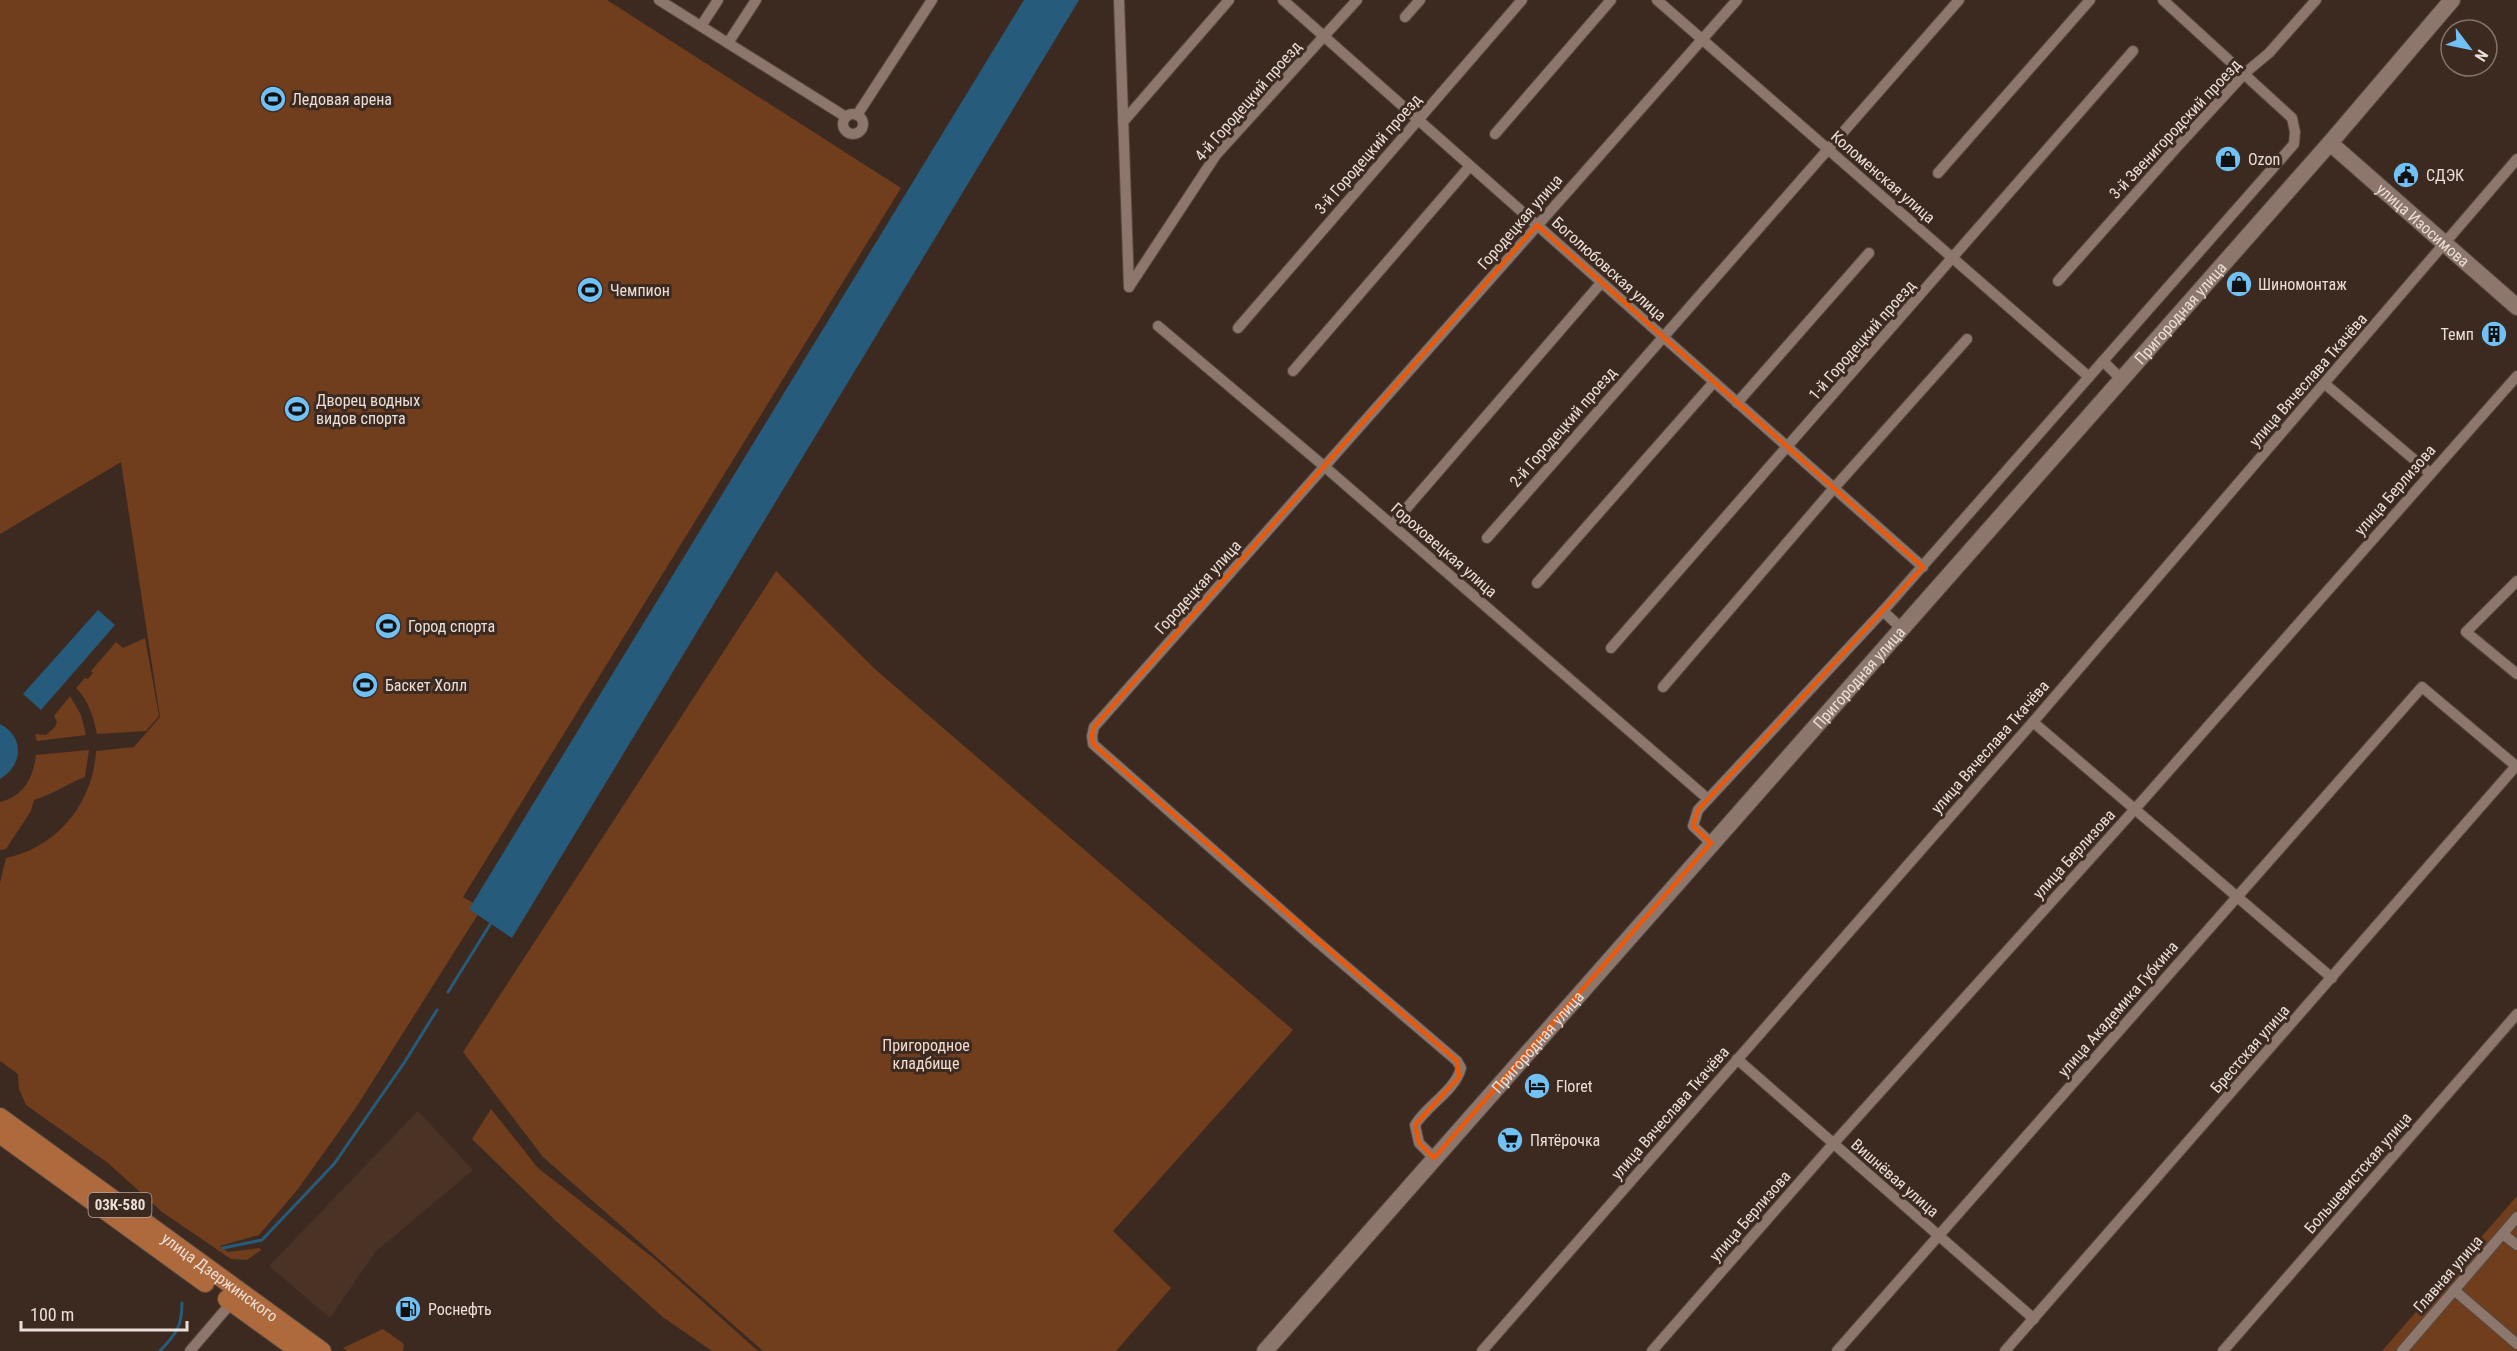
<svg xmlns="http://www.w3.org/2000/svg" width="2517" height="1351" viewBox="0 0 2517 1351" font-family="'Roboto Condensed',sans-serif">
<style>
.built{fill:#4a3224}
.green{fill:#703d1d}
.water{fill:#265b7b}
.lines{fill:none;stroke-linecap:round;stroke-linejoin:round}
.stream{stroke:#265b7b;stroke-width:3}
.street-casing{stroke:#56483f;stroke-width:12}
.secondary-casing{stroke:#56483f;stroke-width:18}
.primary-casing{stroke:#56483f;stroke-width:20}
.street{stroke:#8d776c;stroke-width:10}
.secondary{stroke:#8d776c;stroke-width:16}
.primary{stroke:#ae6a3d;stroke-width:18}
.marked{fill:none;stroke:#e8590c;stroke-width:4.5;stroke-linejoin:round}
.labels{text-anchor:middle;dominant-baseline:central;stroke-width:6;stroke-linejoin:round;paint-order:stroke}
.shield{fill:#3c2a21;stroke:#b6a8a1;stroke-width:1.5}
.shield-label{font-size:15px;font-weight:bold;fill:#eaded8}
.poi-label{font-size:16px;fill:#eaded8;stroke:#3c2a21;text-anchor:start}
.street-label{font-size:16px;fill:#eaded8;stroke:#3c2a21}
.park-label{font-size:16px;fill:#f3dbce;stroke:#3c2a21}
</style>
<rect width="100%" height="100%" fill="#3c2a21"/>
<!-- built -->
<polygon class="built" points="418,1111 473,1170 375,1252 330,1318 269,1266"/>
<!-- green -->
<g class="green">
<path d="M0,0H607L901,188L463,897L482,908L357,1106L298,1189L259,1235L220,1246L228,1252L259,1248L261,1250L247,1260L231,1259L162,1212L108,1163L26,1105L19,1089L18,1074L0,1061V883L6,858C58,847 93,803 96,751L134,747L160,717L121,462L0,534Z"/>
<polygon points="776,571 876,670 1293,1030 1113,1231 1171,1288 1116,1351 763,1351 543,1157 463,1052"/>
<path d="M145,638L159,716L146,731L97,734C93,716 89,701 76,688L85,678L88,679L93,673L91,671L116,642L123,648Z"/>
<polygon points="70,696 81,715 86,735 37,741 35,734 46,735 55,727 57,722 54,716"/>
<path d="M89,750L85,777C67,784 52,795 34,800L31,811L6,849L0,850V802C24,796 33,778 36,755Z"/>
<polygon points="491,1109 538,1168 656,1260 758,1351 712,1351 664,1318 556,1221 472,1139"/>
<polygon points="2517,1196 2517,1351 2382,1351"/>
<polygon points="383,1329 404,1344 403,1351 347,1351 343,1348"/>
</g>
<!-- water -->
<g class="water">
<polygon points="1024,0 1079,0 512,938 469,909"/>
<polygon points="98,610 115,625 41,710 23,694"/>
<path d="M0,724C25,737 23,765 0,779Z"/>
</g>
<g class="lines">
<!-- stream -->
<g class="stream">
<polyline points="448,992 491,923"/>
<polyline points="223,1248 262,1240 334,1164 404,1063 437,1010"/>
<path d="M160,1351C176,1334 182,1327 182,1303"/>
</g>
<!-- street casing -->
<g class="street-casing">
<g id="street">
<polyline points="659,0 846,117"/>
<polyline points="1119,0 1129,287"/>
<polyline points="1283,0 1923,567"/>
<polyline points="1657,0 2089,377"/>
<polyline points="1405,17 1420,0"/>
<polyline points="701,26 718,0"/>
<polyline points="728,43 756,0"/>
<circle cx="853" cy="124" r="10"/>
<polyline points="857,115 932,0"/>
<polyline points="1123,122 1229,0"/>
<polyline points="1495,134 1611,0"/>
<polyline points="1938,173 2090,0"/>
<polyline points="2058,281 2177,147 2245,73 2269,53 2316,0"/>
<polyline points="1129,287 1216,155 1357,0"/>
<polyline points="1158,326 1325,467 1708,799"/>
<polyline points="1238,328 1522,0"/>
<polyline points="2103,361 2121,379"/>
<polyline points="1293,371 1470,166"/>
<polyline points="2325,384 2430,473"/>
<polyline points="1737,403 1869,253"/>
<polyline points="1392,525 1601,283"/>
<polyline points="1487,538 1959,0"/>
<polyline points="2517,581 2466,632 2517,674"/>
<polyline points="1537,583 1714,382"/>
<polyline points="1883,611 1901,628"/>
<polyline points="1611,648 2133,51"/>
<polyline points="1663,687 1834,488 1967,339"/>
<polyline points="2033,722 2332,978"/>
<polyline points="1711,843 1693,826 1698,810 1883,611 2294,144 2295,132 2292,118 2163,0"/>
<polyline points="1737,1059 2034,1319"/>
<path d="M1434,1158L1419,1143L1415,1125C1427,1105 1455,1091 1461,1068L1457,1061L1314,939L1093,744L1092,736L1094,727L1737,0"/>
<polyline points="2503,1234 2517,1245"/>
<polyline points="2454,1290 2517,1344"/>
<polyline points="190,1351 232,1302"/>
<polyline points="1482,1351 2033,722 2517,159"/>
<polyline points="1652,1351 1833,1144 2135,809 2517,376"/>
<polyline points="1837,1351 2422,687 2516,766 2005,1351"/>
<polyline points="2223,1351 2517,1014"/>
<polyline points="2402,1351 2517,1217"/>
</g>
</g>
<!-- secondary casing -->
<g class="secondary-casing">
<g id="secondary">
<path id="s1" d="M2330,143L2517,307"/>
<path id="s2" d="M1265,1351L2330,143L2452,0"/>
</g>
</g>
<!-- primary casing -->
<g class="primary-casing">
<g id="primary">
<path id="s3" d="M0,1117L322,1351"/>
<polyline points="0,1134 205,1283"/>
<polyline points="227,1299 299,1351"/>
</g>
</g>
<!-- street -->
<use href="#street" class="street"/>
<!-- secondary -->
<use href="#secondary" class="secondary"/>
<!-- primary -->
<use href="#primary" class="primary"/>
</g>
<!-- marked area -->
<path class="marked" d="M1537,225L1923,567L1698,810L1693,826L1711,843L1434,1158L1419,1143L1415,1125L1459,1077L1457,1061L1093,744L1092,736L1094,727Z"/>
<!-- icons -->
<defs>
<g id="stadium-disc" transform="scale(1.35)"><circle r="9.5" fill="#71c1f5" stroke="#3c2a21"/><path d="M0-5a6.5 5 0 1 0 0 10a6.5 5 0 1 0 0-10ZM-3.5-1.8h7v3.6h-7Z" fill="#111"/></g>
<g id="shop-disc" transform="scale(1.35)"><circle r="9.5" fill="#71c1f5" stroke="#3c2a21"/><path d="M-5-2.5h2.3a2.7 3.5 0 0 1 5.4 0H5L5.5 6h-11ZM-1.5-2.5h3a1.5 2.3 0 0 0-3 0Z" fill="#111"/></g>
<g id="civic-disc" transform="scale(1.35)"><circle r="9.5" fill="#71c1f5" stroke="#3c2a21"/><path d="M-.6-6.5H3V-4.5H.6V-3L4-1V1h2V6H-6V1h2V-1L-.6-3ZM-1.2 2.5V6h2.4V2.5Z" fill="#111"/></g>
<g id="building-disc" transform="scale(1.35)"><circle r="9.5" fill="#71c1f5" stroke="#3c2a21"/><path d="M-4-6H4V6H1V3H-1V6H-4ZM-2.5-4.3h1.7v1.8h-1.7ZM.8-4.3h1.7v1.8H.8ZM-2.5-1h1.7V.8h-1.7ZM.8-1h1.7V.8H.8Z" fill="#111"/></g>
<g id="hotel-disc" transform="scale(1.35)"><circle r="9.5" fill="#71c1f5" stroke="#3c2a21"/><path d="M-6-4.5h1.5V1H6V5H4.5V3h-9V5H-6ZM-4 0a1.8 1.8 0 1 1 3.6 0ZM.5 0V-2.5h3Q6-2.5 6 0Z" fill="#111"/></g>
<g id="supermarket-disc" transform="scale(1.35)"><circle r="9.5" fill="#71c1f5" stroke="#3c2a21"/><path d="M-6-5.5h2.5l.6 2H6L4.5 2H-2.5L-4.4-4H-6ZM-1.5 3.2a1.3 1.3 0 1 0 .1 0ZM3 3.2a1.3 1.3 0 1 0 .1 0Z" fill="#111"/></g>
<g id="fuel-disc" transform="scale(1.35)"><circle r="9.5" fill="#71c1f5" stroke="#3c2a21"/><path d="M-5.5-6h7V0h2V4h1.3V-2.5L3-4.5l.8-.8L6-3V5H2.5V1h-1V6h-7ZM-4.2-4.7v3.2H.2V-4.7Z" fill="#111"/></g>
</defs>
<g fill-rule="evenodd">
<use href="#stadium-disc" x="273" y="99"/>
<use href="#shop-disc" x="2228" y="159"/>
<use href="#civic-disc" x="2406" y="175"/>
<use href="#shop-disc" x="2239" y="284"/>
<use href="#stadium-disc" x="590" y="290"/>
<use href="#building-disc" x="2494" y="334"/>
<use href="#stadium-disc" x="297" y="409"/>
<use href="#stadium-disc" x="388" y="626"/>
<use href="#stadium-disc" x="365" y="685"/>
<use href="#hotel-disc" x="1537" y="1086"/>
<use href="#supermarket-disc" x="1510" y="1140"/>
<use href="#fuel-disc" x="408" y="1309"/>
</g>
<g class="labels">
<!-- shield labels -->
<rect class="shield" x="88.5" y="1193" width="63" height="24" rx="4.5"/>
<g class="shield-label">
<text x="120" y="1205">03К-580</text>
</g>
<!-- poi labels -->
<g class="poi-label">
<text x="292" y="99">Ледовая арена</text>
<text x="2248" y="159">Ozon</text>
<text x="2426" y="175">СДЭК</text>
<text x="2258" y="284">Шиномонтаж</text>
<text x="610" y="290">Чемпион</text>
<text x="2474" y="334" text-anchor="end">Темп</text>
<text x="316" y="400">Дворец водных<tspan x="316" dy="18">видов спорта</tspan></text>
<text x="408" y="626">Город спорта</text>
<text x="385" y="685">Баскет Холл</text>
<text x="1556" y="1086">Floret</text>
<text x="1530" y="1140">Пятёрочка</text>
<text x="428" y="1309">Роснефть</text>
</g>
<!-- street labels -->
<g class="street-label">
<text transform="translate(1248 101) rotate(-49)">4-й Городецкий проезд</text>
<text transform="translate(2175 129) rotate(-47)">3-й Звенигородский проезд</text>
<text transform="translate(1368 154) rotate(-49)">3-й Городецкий проезд</text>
<text transform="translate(1883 177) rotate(41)">Коломенская улица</text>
<text transform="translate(1520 222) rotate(-49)">Городецкая улица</text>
<text stroke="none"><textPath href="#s1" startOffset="124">улица Изосимова</textPath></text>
<text transform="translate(1609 269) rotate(42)">Боголюбовская улица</text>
<text stroke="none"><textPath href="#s2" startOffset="1384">Пригородная улица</textPath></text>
<text transform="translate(1862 340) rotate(-49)">1-й Городецкий проезд</text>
<text transform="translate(2308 380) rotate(-49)">улица Вячеслава Ткачёва</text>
<text transform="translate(1563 427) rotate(-49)">2-й Городецкий проезд</text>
<text transform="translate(2395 490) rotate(-49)">улица Берлизова</text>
<text transform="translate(1444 550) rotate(41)">Гороховецкая улица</text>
<text transform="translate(1198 587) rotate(-48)">Городецкая улица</text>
<text stroke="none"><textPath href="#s2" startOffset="898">Пригородная улица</textPath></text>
<text transform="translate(1990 747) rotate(-49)">улица Вячеслава Ткачёва</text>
<text transform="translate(2074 854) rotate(-48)">улица Берлизова</text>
<text transform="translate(2118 1009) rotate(-49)">улица Академика Губкина</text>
<text stroke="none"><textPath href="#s2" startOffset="412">Пригородная улица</textPath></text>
<text transform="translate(2250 1049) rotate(-49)">Брестская улица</text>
<text transform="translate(1670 1113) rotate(-49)">улица Вячеслава Ткачёва</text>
<text transform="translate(2358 1173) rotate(-49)">Большевистская улица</text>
<text transform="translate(1895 1178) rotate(41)">Вишнёвая улица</text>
<text transform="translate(1750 1216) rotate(-49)">улица Берлизова</text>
<text transform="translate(2448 1274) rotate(-49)">Главная улица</text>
<text stroke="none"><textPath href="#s3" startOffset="272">улица Дзержинского</textPath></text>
</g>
<!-- park labels -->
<g class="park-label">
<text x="926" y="1045">Пригородное<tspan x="926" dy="18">кладбище</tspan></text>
</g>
</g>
<!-- north arrow -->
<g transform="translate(2469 48) rotate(122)"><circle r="28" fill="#3c2a21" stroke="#82726a" stroke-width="1.5"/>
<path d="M0-4.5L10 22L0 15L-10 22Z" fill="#71c1f5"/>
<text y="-9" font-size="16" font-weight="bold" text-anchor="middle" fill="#eaded8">N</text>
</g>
<!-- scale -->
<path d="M21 1321v9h166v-9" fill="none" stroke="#eaded8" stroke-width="3"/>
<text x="30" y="1321" font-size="18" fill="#eaded8" stroke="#3c2a21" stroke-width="4.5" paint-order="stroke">100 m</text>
</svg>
